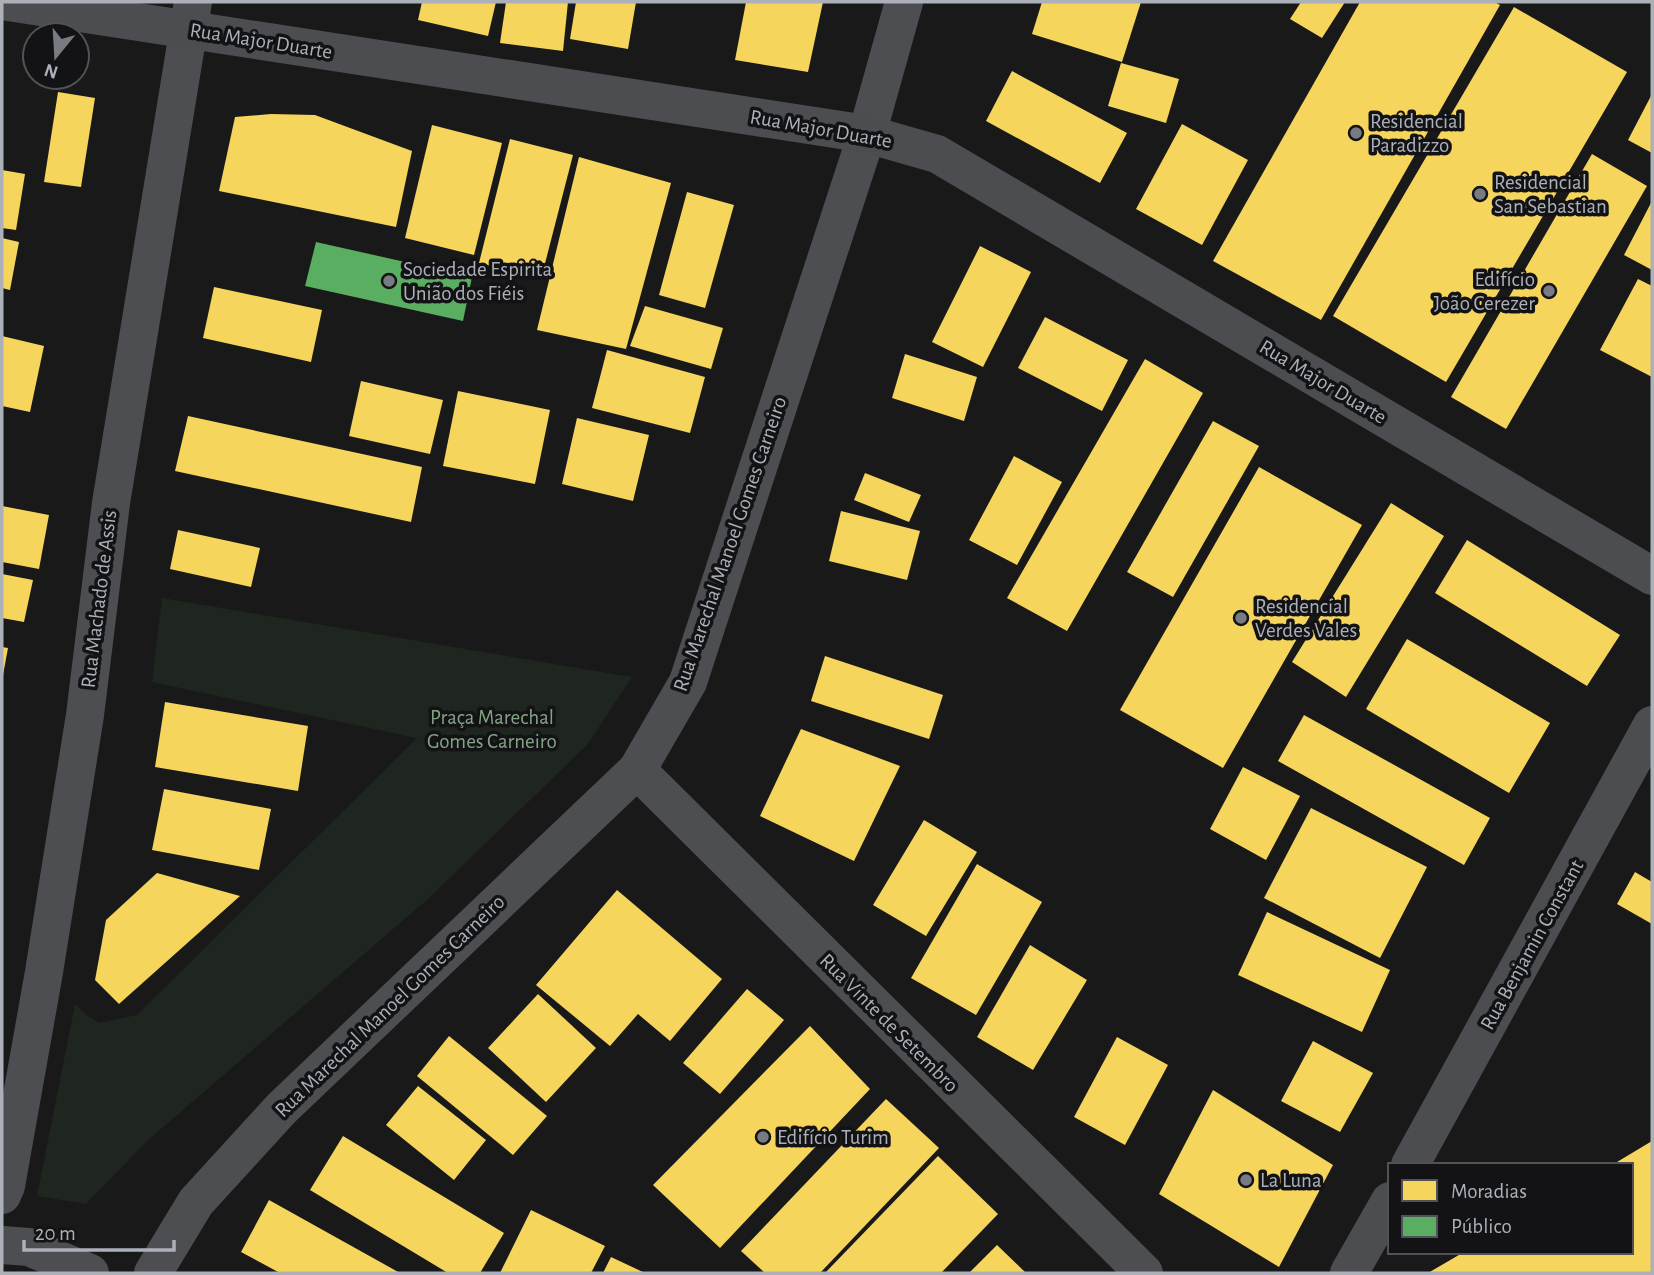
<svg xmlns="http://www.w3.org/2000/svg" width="1654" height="1275" viewBox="0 0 1654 1275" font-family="'Alegreya Sans',sans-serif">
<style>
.green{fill:#1f2620}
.homes{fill:#f6d55c}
.public{fill:#5aae61}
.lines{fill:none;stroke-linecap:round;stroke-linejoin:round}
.street{stroke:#4d4e52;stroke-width:38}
.secondary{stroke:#4c4d50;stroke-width:38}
.poi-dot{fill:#787b81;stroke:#131315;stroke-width:2.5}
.labels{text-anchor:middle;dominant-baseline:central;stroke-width:7;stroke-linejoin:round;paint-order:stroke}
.street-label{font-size:21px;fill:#abb0b9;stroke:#131315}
.poi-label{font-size:21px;fill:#abb0b9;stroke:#131315;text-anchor:start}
.park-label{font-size:21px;fill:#83a484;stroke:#131315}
</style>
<rect width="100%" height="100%" fill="#191919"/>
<!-- green -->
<polygon class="green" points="162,598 632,677 587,745 428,899 148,1140 86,1204 37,1196 75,1004 88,1016 99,1023 137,1015 417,738 152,682"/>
<!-- homes -->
<g class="homes">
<polygon points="422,2 496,2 488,36 418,20"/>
<polygon points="506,2 568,2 563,51 500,43"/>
<polygon points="576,2 636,2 628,49 570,39"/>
<polygon points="746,2 823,2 808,72 735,60"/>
<polygon points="1042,2 1141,2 1122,62 1032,34"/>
<polygon points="1301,2 1345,2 1322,38 1290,19"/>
<polygon points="1360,2 1494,2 1500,5 1321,320 1213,261"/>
<polygon points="1514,7 1627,72 1446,382 1333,316"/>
<polygon points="1121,63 1179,79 1166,123 1108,106"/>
<polygon points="1012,71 1127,133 1100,183 986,121"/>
<polygon points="58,92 95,98 81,187 44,182"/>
<polygon points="1652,94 1652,153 1628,140"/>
<polygon points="271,114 315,115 412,151 396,227 219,191 235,117"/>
<polygon points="1182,124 1248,160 1202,245 1136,209"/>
<polygon points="432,125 502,143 474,255 405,238"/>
<polygon points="510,139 573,155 541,279 479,263"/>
<polygon points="1592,154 1647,186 1506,429 1451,397"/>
<polygon points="579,157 671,183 626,349 537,330"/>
<polygon points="2,170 25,174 16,230 2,228"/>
<polygon points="687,192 734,205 705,308 659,295"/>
<polygon points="1652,201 1652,270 1624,255"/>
<polygon points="2,238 19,242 10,290 2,288"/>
<polygon points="980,246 1031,272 983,367 932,342"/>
<polygon points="1638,279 1652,286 1652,377 1600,350"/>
<polygon points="214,287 322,310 311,362 203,338"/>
<polygon points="645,306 723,328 711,369 630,346"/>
<polygon points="1045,317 1128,360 1102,411 1018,368"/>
<polygon points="2,336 44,346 30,412 2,406"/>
<polygon points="607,350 705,377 690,433 592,408"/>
<polygon points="905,354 977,377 964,421 892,398"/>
<polygon points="1145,359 1203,393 1067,631 1007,598"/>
<polygon points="361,381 443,400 430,454 349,436"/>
<polygon points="458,391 550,410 535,484 443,466"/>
<polygon points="188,416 422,467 411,522 175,471"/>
<polygon points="577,418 649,435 633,501 562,484"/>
<polygon points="1213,421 1259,446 1173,597 1127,572"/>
<polygon points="1014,456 1062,482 1017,565 969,540"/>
<polygon points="1259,467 1362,525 1223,768 1120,710"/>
<polygon points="865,473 921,495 909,522 854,500"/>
<polygon points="1391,503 1444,536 1346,697 1292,662"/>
<polygon points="2,506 49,515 39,569 2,562"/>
<polygon points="841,511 920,531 907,580 829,561"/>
<polygon points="178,530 260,548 251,587 170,569"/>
<polygon points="1467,540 1620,635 1587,686 1435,593"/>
<polygon points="2,574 33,580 24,622 2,618"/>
<polygon points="1407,639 1550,723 1509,793 1366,709"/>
<polygon points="2,647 8,648 3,675 2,675"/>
<polygon points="825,656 943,695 929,739 811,701"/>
<polygon points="165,702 308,726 298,791 155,767"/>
<polygon points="1304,715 1490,818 1464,865 1278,761"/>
<polygon points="801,729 900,766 854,861 760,816"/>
<polygon points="1243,767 1300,796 1266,860 1210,829"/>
<polygon points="164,789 271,809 259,870 152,850"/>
<polygon points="1311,808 1427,867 1380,958 1264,898"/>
<polygon points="924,820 977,852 926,936 873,905"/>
<polygon points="977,864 1042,902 976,1015 911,978"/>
<polygon points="1635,872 1652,882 1652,924 1617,904"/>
<polygon points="157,873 240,896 119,1004 95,980 106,920"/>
<polygon points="617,890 722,979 670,1041 638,1014 610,1046 536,985"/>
<polygon points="1267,912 1390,970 1362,1032 1238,975"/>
<polygon points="1030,945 1087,980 1033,1070 977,1037"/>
<polygon points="747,989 784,1020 720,1094 683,1063"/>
<polygon points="538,994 596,1048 546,1102 488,1048"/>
<polygon points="810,1026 870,1089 720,1248 653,1185"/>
<polygon points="449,1036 547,1116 513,1155 417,1076"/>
<polygon points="1117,1037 1168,1065 1125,1145 1074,1117"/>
<polygon points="1313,1041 1373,1073 1340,1132 1281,1101"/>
<polygon points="418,1086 486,1140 454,1180 386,1125"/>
<polygon points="1213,1090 1333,1165 1279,1267 1159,1194"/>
<polygon points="886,1099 939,1148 820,1273 765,1273 741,1251"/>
<polygon points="343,1136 504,1233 480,1273 448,1273 310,1190"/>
<polygon points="1652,1141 1652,1273 1428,1273 1464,1252 1631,1252 1631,1165 1612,1165"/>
<polygon points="938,1156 998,1214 941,1273 825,1273"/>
<polygon points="269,1200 400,1273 280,1273 241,1252"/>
<polygon points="531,1210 605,1246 591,1273 500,1273"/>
<polygon points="997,1245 1026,1273 969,1273"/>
<polygon points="611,1257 645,1273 603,1273"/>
</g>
<!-- public -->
<polygon class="public" points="316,242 472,277 463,321 305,286"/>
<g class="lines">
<!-- street -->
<g class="street">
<polyline points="637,770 1144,1273"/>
<polyline points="2,1195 6,1186 44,972 85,715 111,503 193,2"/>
<polyline points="2,1245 29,1247 90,1273"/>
<polyline points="153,1273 196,1202 281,1109 637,770 688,682 867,134 904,2"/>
</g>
<!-- secondary -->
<g class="secondary">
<polyline points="8,2 867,134 937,154 1652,576"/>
<polyline points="1410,1165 1652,725"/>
<polyline points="1349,1273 1390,1201"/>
</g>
</g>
<!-- markers -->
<g class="poi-dot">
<circle cx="1356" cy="133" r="7"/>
<circle cx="1480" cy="194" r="7"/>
<circle cx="389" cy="281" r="7"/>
<circle cx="1549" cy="291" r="7"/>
<circle cx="1241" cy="618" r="7"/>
<circle cx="763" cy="1137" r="7"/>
<circle cx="1246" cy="1180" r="7"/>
</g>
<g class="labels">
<!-- street labels -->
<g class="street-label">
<text transform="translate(261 41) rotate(9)">Rua Major Duarte</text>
<text transform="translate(821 129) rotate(10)">Rua Major Duarte</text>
<text transform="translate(1323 382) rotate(31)">Rua Major Duarte</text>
<text transform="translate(730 544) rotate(-71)">Rua Marechal Manoel Gomes Carneiro</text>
<text transform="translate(99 599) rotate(-83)">Rua Machado de Assis</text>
<text transform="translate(1532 945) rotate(-61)">Rua Benjamin Constant</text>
<text transform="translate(390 1006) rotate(-44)">Rua Marechal Manoel Gomes Carneiro</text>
<text transform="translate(889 1023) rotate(45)">Rua Vinte de Setembro</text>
</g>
<!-- poi labels -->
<g class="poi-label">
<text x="1370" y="121">Residencial<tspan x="1370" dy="24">Paradizzo</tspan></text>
<text x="1494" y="182">Residencial<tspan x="1494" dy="24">San Sebastian</tspan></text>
<text x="403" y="269">Sociedade Espirita<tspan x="403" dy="24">União dos Fiéis</tspan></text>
<text x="1535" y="279" text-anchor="end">Edifício<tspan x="1535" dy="24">João Cerezer</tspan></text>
<text x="1255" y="606">Residencial<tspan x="1255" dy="24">Verdes Vales</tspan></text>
<text x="777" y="1137">Edifício Turim</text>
<text x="1260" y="1180">La Luna</text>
</g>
<!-- park labels -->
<g class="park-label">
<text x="492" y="717">Praça Marechal<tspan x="492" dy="24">Gomes Carneiro</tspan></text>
</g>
</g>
<!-- border -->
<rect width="1654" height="1275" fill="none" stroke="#abb0b9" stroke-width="7"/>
<!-- legend -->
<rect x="1388" y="1163" width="245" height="91" fill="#131315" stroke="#505257" stroke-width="2"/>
<rect x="1402" y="1180" width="35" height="21" fill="#f6d55c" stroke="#505257" stroke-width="2"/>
<text x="1451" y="1198" font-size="21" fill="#abb0b9">Moradias</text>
<rect x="1402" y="1216" width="35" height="21" fill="#5aae61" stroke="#505257" stroke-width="2"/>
<text x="1451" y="1233" font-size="21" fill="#abb0b9">Público</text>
<!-- north arrow -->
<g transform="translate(56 56) rotate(198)"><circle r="33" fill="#131315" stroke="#505257" stroke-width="2"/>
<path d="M0-5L12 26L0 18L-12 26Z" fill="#787b81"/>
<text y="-10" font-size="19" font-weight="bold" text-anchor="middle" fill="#abb0b9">N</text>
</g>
<!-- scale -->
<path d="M24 1240v10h150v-10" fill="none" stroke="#abb0b9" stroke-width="3.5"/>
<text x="35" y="1240" font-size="21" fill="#abb0b9" stroke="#131315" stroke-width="5" paint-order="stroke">20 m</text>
</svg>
